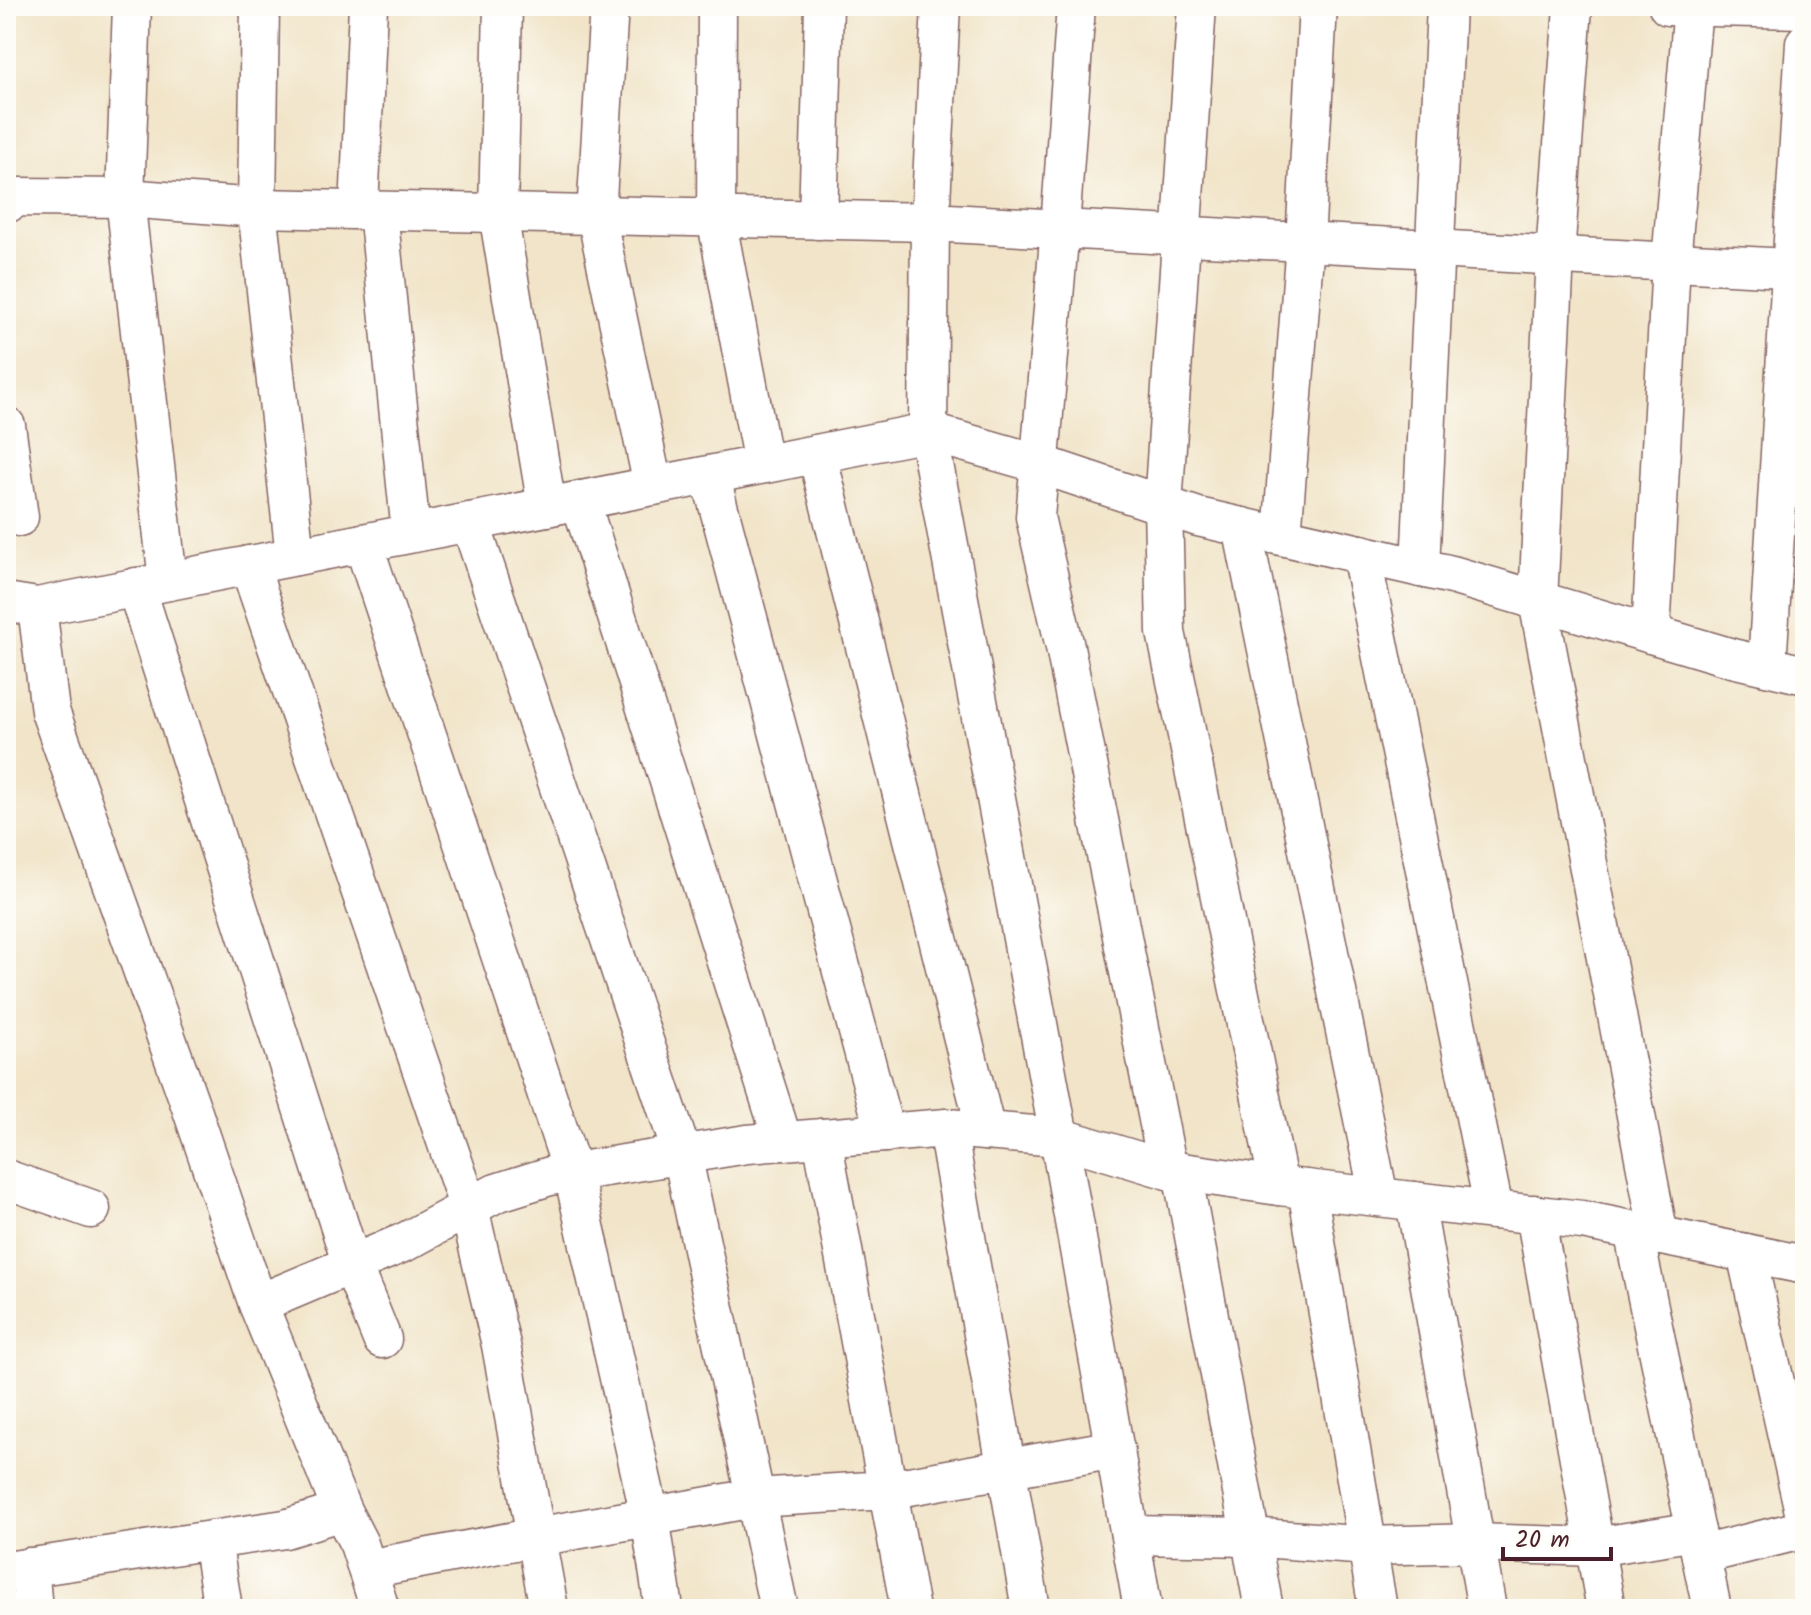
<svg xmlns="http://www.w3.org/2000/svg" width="1811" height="1615" viewBox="0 0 1811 1615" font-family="Kalam,sans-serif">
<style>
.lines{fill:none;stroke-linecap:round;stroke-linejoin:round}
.minor-casing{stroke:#846462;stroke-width:41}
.minor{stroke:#fff;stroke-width:38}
</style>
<rect width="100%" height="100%" fill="#fdfcf7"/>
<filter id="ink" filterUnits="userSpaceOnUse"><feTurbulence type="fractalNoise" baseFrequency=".0125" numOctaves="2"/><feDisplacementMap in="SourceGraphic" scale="16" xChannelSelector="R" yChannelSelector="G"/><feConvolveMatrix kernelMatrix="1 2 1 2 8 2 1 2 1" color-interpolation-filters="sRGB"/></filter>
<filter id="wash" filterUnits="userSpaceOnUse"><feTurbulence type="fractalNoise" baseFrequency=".006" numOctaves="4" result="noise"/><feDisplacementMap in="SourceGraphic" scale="32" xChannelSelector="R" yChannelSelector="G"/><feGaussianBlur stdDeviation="1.8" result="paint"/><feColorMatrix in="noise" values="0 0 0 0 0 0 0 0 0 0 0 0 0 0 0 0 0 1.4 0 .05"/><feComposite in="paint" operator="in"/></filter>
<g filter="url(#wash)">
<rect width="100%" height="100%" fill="#f1e4c8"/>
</g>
<g filter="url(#ink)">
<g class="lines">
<!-- minor casing -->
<g class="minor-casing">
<g id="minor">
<polyline points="132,6 125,198 168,581"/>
<polyline points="260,6 257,208 295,556"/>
<polyline points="503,6 498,213 547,507"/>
<polyline points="609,6 596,215 653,486"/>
<polyline points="717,6 716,217 763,464"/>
<polyline points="941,6 930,222 928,432 1059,1137 1143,1609"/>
<polyline points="1076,6 1060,228 1035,517 1065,647 1168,1170"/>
<polyline points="1197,6 1163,505 1166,632 1279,1186"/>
<polyline points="1573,6 1555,256 1538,601 1659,1236"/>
<polyline points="1668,6 1805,9"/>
<polyline points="6,204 18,197 125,198 257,208 930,222 1805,269"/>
<polyline points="359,210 368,6"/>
<polyline points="378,211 411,533"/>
<polyline points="818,220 824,6"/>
<polyline points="6,426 19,517"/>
<polyline points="817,454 986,1131"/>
<polyline points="710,475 885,1133"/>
<polyline points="580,500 783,1141"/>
<polyline points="470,522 682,1154 779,1609"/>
<polyline points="1242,527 1379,1197"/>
<polyline points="1282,536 1305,242 1318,6"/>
<polyline points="363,543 573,1173 650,1516 664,1609"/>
<polyline points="1361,554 1494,1210"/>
<polyline points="249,565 469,1208 501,1345 549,1609"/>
<polyline points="1420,568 1446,6"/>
<polyline points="136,587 352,1265 382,1339"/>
<polyline points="6,602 37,607 928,432 1040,464 1198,517 1452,575 1732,658 1805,675"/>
<polyline points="37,607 50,711 190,1104 258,1304 342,1511 359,1544 380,1609"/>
<polyline points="1651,634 1671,262 1693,6"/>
<polyline points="1767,666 1805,43"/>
<polyline points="947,1128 1031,1609"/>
<polyline points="822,1138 910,1609"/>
<polyline points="1182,1172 1264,1609"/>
<polyline points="6,1179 91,1209"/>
<polyline points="1307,1189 1378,1609"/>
<polyline points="1415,1201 1487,1609"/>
<polyline points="1535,1214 1606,1609"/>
<polyline points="1633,1230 1712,1609"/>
<polyline points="1746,1253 1805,1516"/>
<polyline points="258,1304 405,1242 496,1193 550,1176 747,1144 947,1128 1059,1137 1168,1170 1279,1186 1582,1220 1805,1265"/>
<polyline points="1130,1535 1250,1537 1368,1546 1475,1543 1595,1547 1696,1531"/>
<polyline points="212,1540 223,1609"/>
<polyline points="1701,1555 1805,1529"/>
<polyline points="29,1567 33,1609"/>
<polyline points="367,1569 536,1537 754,1498 887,1490 1115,1449"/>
<polyline points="6,1571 285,1529 342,1511"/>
</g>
</g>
<!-- minor -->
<use href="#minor" class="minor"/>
</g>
</g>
<!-- margin -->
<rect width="1811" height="1615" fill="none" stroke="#fdfcf7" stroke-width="32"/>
<!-- scale -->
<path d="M1503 1547v12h108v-12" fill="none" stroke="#4a1f2b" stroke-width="4"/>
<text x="1515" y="1547" font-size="24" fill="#4a1f2b" stroke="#fdfcf7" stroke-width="6" paint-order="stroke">20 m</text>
</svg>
